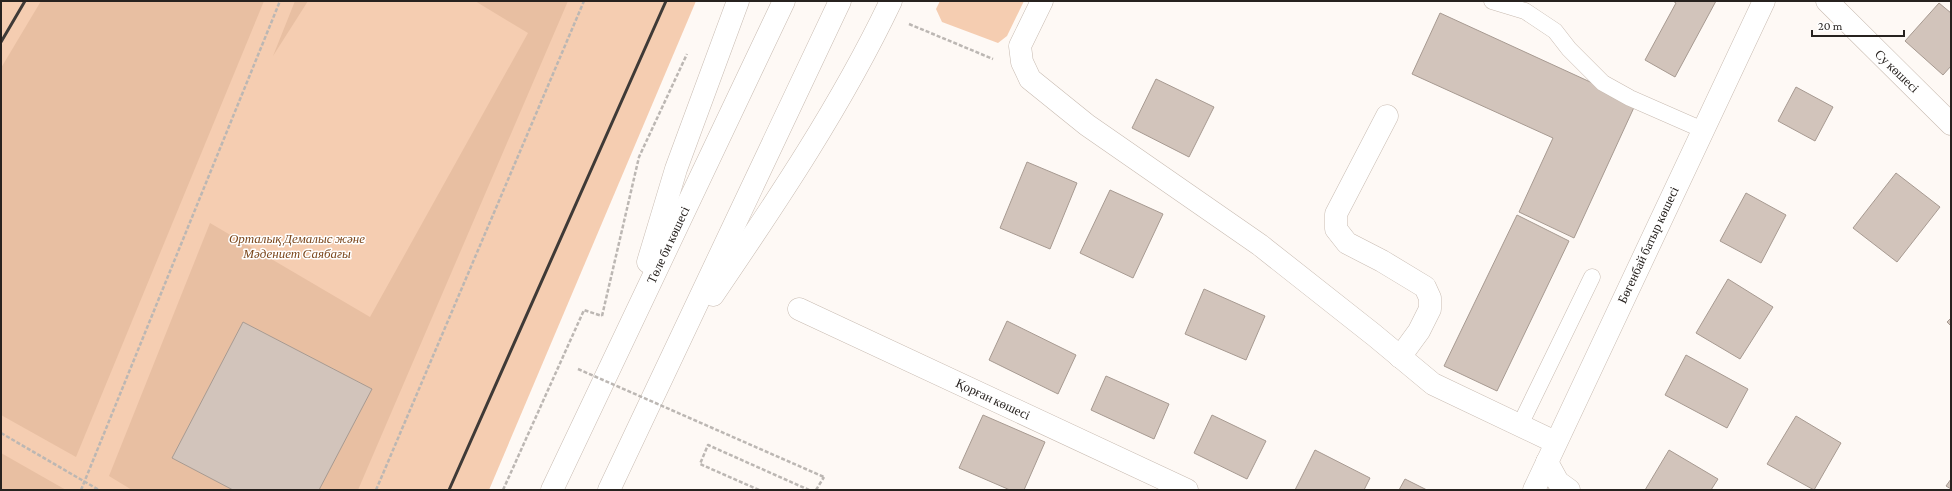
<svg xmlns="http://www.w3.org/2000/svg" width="1952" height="491" viewBox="0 0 1952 491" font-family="'Crimson Pro',serif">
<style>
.green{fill:#f5cdb1}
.forest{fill:#e8bfa2}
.building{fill:#d2c4bb;stroke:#a79a91}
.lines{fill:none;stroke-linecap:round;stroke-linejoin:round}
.service-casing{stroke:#c8bbb1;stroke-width:17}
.minor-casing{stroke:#c8bbb1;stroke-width:23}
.tertiary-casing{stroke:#c8bbb1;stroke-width:23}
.secondary-casing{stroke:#c8bbb1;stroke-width:23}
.path{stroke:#bcb7b3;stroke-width:2.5;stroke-dasharray:4 2;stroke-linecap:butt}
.service{stroke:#fff;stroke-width:16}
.minor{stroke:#fff;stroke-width:22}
.tertiary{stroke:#fff;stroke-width:22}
.secondary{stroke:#fff;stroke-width:22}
.rail{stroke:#3f3a37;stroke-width:3}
.path-bridge{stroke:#bcb7b3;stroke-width:2.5;stroke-dasharray:4 2;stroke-linecap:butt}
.labels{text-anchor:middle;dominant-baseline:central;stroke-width:3;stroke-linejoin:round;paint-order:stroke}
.street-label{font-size:13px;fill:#27221f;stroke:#fff}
.park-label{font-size:13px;font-style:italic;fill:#7b471c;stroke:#fff}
</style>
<rect width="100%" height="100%" fill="#fef9f5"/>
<!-- green -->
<g class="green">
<polygon points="1,1 696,1 489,490 1,490"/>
<polygon points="940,1 1024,1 1007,36 998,43 942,22 936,9"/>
</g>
<!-- forest -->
<g class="forest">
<polygon points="41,1 264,1 76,457 1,415 1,68"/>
<polygon points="295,1 308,1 273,56"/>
<polygon points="475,1 568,1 358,490 319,490 372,389 243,322 172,458 233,490 132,490 109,476 210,223 370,317 528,33"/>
<polygon points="1,453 66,490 1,490"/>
</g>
<!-- building -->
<g class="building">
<polygon points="1673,1 1716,1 1675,77 1645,60 1676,3"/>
<polygon points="1939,3 1951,13 1951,66 1943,75 1905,41"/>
<polygon points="1440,13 1636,103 1574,238 1519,212 1553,138 1412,74"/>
<polygon points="1156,79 1214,107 1189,157 1132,128"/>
<polygon points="1796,87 1833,107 1815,141 1778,121"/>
<polygon points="1027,162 1077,183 1050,249 1000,228"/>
<polygon points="1896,173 1940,207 1897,262 1853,228"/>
<polygon points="1110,190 1163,214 1133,278 1080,253"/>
<polygon points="1746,193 1786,215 1761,263 1720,241"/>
<polygon points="1517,215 1569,241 1497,391 1444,366"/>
<polygon points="1728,279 1773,307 1740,359 1696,333"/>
<polygon points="1204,289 1265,316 1246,360 1185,334"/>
<polygon points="1951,318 1951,326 1947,322"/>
<polygon points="1007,321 1076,355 1058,394 989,360"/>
<polygon points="243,322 372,389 319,490 233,490 172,458"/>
<polygon points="1686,355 1748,389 1727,428 1665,395"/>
<polygon points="1106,376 1169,404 1154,439 1091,410"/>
<polygon points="983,415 1045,442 1024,490 1010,490 959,468"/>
<polygon points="1212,415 1266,441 1247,479 1194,453"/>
<polygon points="1796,416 1841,443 1814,490 1767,464"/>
<polygon points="1315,450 1370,478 1364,490 1295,490"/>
<polygon points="1669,450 1718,479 1711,490 1645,490"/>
<polygon points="1405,479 1427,490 1399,490"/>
<polygon points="1951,479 1951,489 1946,486"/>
</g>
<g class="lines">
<!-- service casing -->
<g class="service-casing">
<g id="service">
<polyline points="1492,1 1525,11 1555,31 1569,49 1603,83 1630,98 1703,130"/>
<polyline points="1520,425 1592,277"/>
</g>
</g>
<!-- minor casing -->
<g class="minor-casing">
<g id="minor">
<polyline points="1042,1 1020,46 1022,62 1030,79 1087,125 1260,245 1374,335 1433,384 1555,442"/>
<polyline points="1827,1 1951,124"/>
<polyline points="1387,116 1336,214 1336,229 1347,243 1382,261 1425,287 1430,298 1430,309 1419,331 1400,357"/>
<polyline points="799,309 1187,490"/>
<polyline points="1547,462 1558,482 1569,490"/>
</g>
</g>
<!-- tertiary casing -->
<g class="tertiary-casing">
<polyline id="tertiary" points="1534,490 1764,1"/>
</g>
<!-- secondary casing -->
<g class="secondary-casing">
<g id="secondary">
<polyline points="648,262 676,169 738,1"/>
<path d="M713,295C777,201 842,104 891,1"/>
<polyline points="552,490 784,1"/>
<polyline points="609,490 840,1"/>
</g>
</g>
<!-- path -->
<g class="path">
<polyline points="909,24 993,59"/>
<polyline points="602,316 639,157 687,54"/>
<polyline points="1,433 99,490"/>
<polyline points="81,490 280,1"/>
<polyline points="376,490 584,1"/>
<polyline points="503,490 584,310 602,316"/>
<polyline points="759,490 700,464 708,445 809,490"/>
<polyline points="816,490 824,477"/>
</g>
<!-- service -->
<use href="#service" class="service"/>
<!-- minor -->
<use href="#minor" class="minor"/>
<!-- tertiary -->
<use href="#tertiary" class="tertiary"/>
<!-- secondary -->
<use href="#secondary" class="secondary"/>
<!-- rail -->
<g class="rail">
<polyline points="1,42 25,1"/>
<polyline points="449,490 666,1"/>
</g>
<!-- path-bridge -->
<polyline class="path-bridge" points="578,369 824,477"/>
</g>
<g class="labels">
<!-- street labels -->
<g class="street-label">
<text transform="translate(1897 71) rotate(44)">Су көшесі</text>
<text transform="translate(668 245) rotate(-65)">Төле би көшесі</text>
<text transform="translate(1648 245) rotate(-65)">Бөгенбай батыр көшесі</text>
<text transform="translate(993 399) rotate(25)">Қорған көшесі</text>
</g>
<!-- park labels -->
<g class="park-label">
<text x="297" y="238">Орталық Демалыс және<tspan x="297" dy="15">Мәдениет Саябағы</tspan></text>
</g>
</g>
<!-- border -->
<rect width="1952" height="491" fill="none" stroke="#27221f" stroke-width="4"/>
<!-- scale -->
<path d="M1812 30v6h92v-6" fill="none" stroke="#27221f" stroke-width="2"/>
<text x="1818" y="30" font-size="12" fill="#27221f" stroke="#ffffff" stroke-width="3" paint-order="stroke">20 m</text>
</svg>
